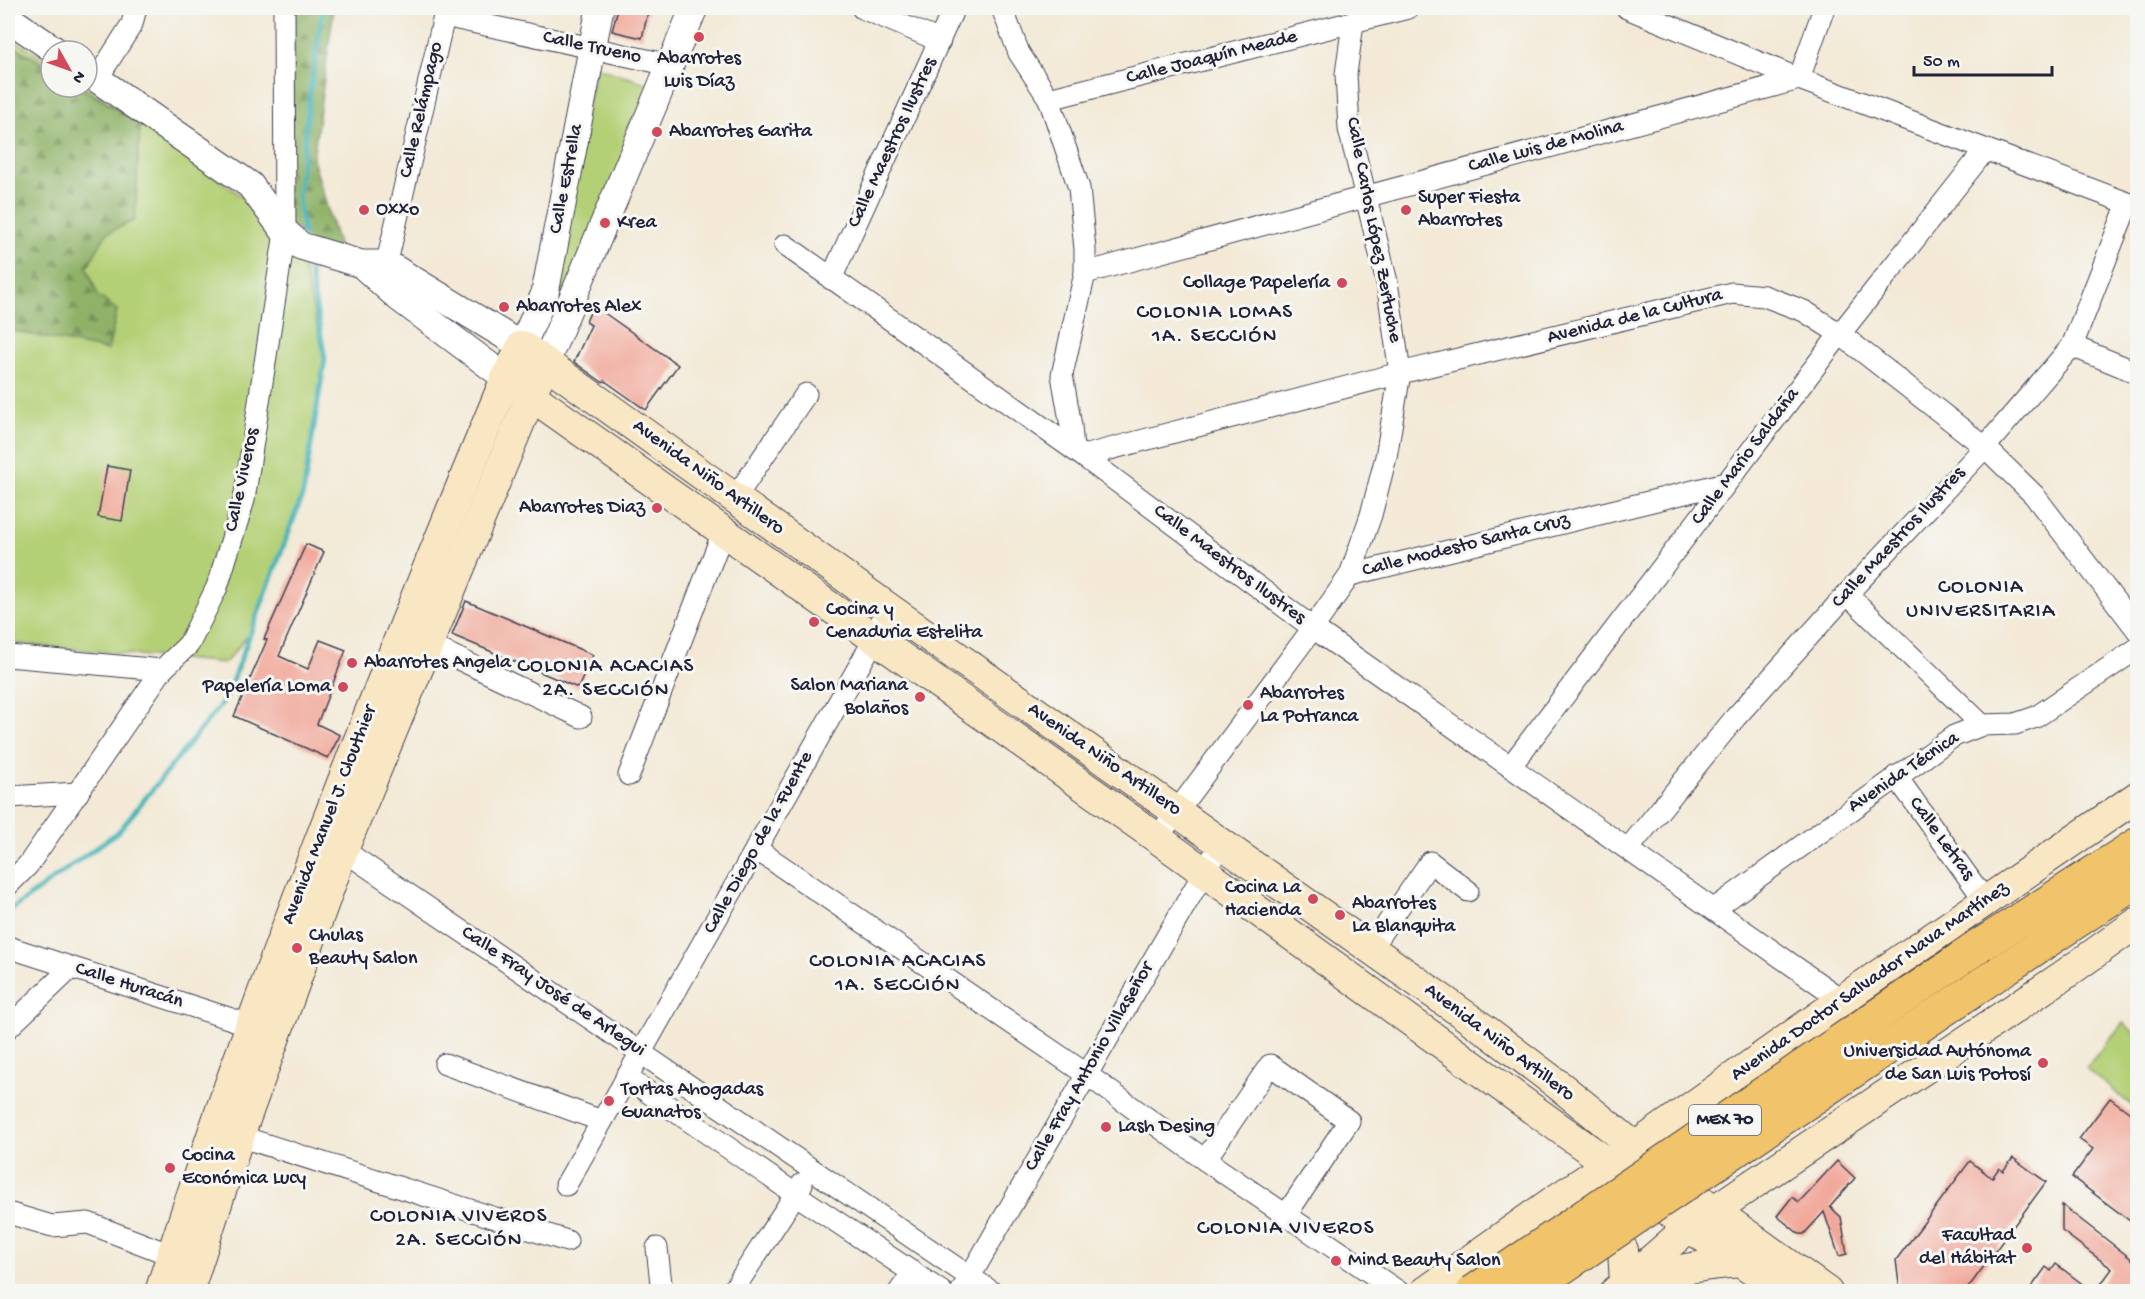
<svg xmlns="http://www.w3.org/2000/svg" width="2145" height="1299" viewBox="0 0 2145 1299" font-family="'Gochi Hand',sans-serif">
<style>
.green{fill:#b4d076;stroke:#6b7958;stroke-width:1.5}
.forest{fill:url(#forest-firs);stroke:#586a51;stroke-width:1.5}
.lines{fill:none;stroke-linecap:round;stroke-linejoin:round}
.stream{stroke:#41b2b8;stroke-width:5}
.building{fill:#f1a89a}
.minor-casing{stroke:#414052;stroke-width:23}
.tertiary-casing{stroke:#414052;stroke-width:29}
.secondary-casing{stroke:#414052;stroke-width:32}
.motorway-casing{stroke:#414052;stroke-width:35}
.minor{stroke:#fff;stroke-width:21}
.tertiary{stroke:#fff;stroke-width:27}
.secondary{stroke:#f9e7c3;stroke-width:30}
.motorway{stroke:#f1c36a;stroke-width:33}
.motorway-bridge-casing{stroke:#414052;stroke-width:35;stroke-linecap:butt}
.motorway-bridge{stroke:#f1c36a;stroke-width:33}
.poi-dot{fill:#d1495b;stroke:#f6f6f2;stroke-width:2}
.labels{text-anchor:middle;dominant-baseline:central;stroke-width:6;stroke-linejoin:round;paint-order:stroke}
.shield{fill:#f6f6f2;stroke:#626272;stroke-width:1.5}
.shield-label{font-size:18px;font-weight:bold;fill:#22223b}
.street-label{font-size:20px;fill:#22223b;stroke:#f6f6f2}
.poi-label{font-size:20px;fill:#22223b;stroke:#f6f6f2;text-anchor:start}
.neighbourhood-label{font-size:21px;letter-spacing:1.5px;fill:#22223b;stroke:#f6f6f2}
</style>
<defs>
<pattern id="forest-firs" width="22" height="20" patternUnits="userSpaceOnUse" patternTransform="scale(1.5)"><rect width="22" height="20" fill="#8fb267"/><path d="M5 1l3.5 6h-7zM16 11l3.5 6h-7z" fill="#749056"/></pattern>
</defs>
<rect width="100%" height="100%" fill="#f6f6f2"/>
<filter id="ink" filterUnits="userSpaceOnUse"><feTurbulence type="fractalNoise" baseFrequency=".0167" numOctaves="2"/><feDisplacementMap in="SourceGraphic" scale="12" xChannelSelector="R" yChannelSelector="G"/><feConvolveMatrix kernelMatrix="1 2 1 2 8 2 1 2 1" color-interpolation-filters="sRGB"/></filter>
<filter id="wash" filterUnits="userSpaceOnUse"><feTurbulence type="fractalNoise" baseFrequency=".008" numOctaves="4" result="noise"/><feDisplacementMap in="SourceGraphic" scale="24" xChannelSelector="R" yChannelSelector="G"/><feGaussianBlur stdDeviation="1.35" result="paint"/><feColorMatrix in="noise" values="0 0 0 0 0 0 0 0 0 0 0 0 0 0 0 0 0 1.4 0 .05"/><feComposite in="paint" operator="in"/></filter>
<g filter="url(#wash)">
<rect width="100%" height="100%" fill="#f3e9d6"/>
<!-- green -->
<g class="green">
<polygon points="8,35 51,64 51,87 86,87 140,122 248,201 275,228 302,262 325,361 302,496 250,633 225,663 8,643"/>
<polygon points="596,67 655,86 538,354 531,349"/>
<polygon points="2123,1023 2137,1035 2137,1110 2086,1068"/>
</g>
<!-- forest -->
<g class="forest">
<polygon points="295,8 334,8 313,159 345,269 286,221"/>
<polygon points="8,42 51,69 51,87 80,87 140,123 135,220 107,233 87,267 98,296 117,310 108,350 8,330"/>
</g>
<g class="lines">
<!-- stream -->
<g class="stream">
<polyline points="304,235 298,198 309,99 323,8"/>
<polyline points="8,912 119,831 226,698 303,494 325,359 307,256"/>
</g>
</g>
<g id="blocks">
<!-- building -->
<g class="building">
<polygon points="618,8 649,8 642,38 612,31"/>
<polygon points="593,305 678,365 646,410 605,381 602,382 574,362 591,325 586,322"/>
<polygon points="107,466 130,470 122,521 98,517"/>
<polygon points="306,544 324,552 279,656 308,669 320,640 346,650 317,724 340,735 328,758 234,716 267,640 264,639"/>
<polygon points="466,601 593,655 578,688 452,635"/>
<polygon points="2110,1098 2138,1119 2138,1227 2072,1177 2093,1149 2079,1139"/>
<polygon points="2013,1158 2046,1182 1965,1292 1900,1292 1896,1260 1970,1161 1992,1178 1999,1168 2003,1171"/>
<polygon points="1837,1161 1855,1178 1830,1207 1841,1217 1847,1254 1839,1256 1824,1212 1804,1234 1799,1234 1777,1216 1792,1197 1799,1202"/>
<polygon points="2062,1205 2138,1264 2138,1292 2095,1292 2112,1269 2062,1231"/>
<polygon points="2056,1264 2093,1292 2028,1292 2046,1267 2051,1271"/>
</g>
</g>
</g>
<g filter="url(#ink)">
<use href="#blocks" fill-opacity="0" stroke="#414052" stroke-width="1.5"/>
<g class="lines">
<!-- minor casing -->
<g class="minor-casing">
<g id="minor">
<polyline points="862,8 940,41"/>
<polyline points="1002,8 1019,53 1049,99 1079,188 1085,249 1085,273 1062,375 1071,426 1073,449"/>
<polyline points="1627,8 1799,79 2138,207"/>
<polyline points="444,16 670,65"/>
<polyline points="97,79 132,24 136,8"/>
<polyline points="1049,99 1408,8"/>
<polyline points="785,245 1083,456 1313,628 1842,1000"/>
<polyline points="1085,273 1799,79 1824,8"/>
<polyline points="383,279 446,8"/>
<polyline points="831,279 954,8"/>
<polyline points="2072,346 2138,373"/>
<polyline points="1083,456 1400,373 1732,293 1764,296 1804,311 1840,334 1985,447 2034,495 2138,631"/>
<polyline points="735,498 806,394"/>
<polyline points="1350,575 1726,483"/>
<polyline points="1847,594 1982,725"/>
<polyline points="427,644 581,717"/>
<polyline points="8,656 162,670"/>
<polyline points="1510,767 1840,334 1985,150"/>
<polyline points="629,775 723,532"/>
<polyline points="1896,776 1986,902"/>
<polyline points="8,797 78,793"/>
<polyline points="1157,838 1313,628 1350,575 1371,515 1386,457 1400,373 1387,282 1349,129 1346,74 1353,23"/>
<polyline points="332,845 343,850 992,1292"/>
<polyline points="756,849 1086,1074 1205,1160 1399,1292"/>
<polyline points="1628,849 1735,718 1847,594 1985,447 2072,346 2128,203"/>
<polyline points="8,885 28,865 162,670 189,644 217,587 244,500 285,232 284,8"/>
<polyline points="1714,909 1954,736 1982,725 2015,724 2036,717 2138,648"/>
<polyline points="8,947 250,1025"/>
<polyline points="1370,949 1430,862 1468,891"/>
<polyline points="8,1028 71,968"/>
<polyline points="445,1064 602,1121"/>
<polyline points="626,1077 795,1194 942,1292"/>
<polyline points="239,1136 567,1241"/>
<polyline points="1205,1160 1270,1065 1349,1121 1286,1215"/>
<polyline points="566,1185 875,638 887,607"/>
<polyline points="8,1213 52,1226 88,1223 171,1255"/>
<polyline points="657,1248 662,1292"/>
<polyline points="732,1292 802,1184"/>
<polyline points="899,1292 913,1272"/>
<polyline points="961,1292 1221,843"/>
</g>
</g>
<!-- tertiary casing -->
<g class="tertiary-casing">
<g id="tertiary">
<polyline points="8,18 56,51"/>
<polyline points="87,72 250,185 285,232 301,246 361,264 387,264 522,346 545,293 600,8"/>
<polyline points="361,264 399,298 506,378"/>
<polyline points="546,362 694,8"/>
</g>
</g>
<!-- secondary casing -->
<g class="secondary-casing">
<g id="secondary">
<polyline points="506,378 1157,838 1609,1164 1689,1227 1784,1292"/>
<polyline points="1597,1217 1603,1221 1623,1250 1625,1283"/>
<path d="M1631,1284C1671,1270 1700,1265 1742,1262"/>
<path d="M160,1292C259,981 381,679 506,378L522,346L887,607L1487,1031L1561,1087L1713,1210L1827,1292"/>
<polyline points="188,1292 239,1136 343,850 539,376"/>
<polyline points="1425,1292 1552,1202 1635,1147 1842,1000 2138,796"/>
<polyline points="1615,1292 1689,1227 2064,975 2138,922"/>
</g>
</g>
<!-- motorway casing -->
<g class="motorway-casing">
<g id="motorway">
<polyline points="1976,948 2138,844"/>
<polyline points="2000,972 2138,881"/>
</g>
</g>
<!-- minor -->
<use href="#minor" class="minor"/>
<!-- tertiary -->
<use href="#tertiary" class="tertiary"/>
<!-- secondary -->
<use href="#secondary" class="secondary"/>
<!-- motorway -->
<use href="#motorway" class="motorway"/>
<!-- motorway-bridge casing -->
<g class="motorway-bridge-casing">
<g id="motorway-bridge">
<polyline points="1473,1292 1976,948"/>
<polyline points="1526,1292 2000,972"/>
</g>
</g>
<!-- motorway-bridge -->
<use href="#motorway-bridge" class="motorway-bridge"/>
</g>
</g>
<!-- markers -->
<g class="poi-dot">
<circle cx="699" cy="37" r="6"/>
<circle cx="657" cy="132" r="6"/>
<circle cx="364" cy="210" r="6"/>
<circle cx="1406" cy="210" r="6"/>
<circle cx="605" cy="223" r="6"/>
<circle cx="1342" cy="283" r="6"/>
<circle cx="504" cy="307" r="6"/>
<circle cx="657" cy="508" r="6"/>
<circle cx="814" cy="622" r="6"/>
<circle cx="352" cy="663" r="6"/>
<circle cx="343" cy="687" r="6"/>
<circle cx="920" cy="697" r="6"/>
<circle cx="1248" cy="705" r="6"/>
<circle cx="1313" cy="899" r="6"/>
<circle cx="1340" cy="915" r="6"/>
<circle cx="297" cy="948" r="6"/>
<circle cx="2043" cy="1063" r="6"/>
<circle cx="609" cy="1101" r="6"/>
<circle cx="1106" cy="1127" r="6"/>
<circle cx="170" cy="1168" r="6"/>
<circle cx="2027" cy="1248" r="6"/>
<circle cx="1336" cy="1261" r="6"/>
</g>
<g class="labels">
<!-- shield labels -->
<rect class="shield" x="1689" y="1105" width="72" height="30" rx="4.5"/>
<g class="shield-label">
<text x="1725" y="1120">MEX 70</text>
</g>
<!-- street labels -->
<g class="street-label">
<text transform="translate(592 48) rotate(12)">Calle Trueno</text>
<text transform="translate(1212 58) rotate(-14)">Calle Joaquín Meade</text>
<text transform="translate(422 110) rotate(-77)">Calle Relámpago</text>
<text transform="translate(893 143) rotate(-65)">Calle Maestros Ilustres</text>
<text transform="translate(1546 147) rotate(-15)">Calle Luis de Molina</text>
<text transform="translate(567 179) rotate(-79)">Calle Estrella</text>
<text transform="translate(1373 230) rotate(79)">Calle Carlos López Zertuche</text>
<text transform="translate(1635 317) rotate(-14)">Avenida de la Cultura</text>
<text transform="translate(1746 457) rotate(-53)">Calle Mario Saldaña</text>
<text transform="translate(708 478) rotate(36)">Avenida Niño Artillero</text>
<text transform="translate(243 480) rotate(-78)">Calle Viveros</text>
<text transform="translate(1899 538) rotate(-47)">Calle Maestros Ilustres</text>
<text transform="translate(1466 546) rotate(-14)">Calle Modesto Santa Cruz</text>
<text transform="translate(1229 565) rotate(37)">Calle Maestros Ilustres</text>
<text transform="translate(1104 760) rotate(35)">Avenida Niño Artillero</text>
<text transform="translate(1904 773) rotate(-34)">Avenida Técnica</text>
<text transform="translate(330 815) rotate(-69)">Avenida Manuel J. Clouthier</text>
<text transform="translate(1941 839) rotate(54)">Calle Letras</text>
<text transform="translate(759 843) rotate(-61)">Calle Diego de la Fuente</text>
<text transform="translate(1870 982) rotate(-35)">Avenida Doctor Salvador Nava Martínez</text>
<text transform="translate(129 986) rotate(18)">Calle Huracán</text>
<text transform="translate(553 992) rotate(34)">Calle Fray José de Arlegui</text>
<text transform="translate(1499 1043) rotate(37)">Avenida Niño Artillero</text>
<text transform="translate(1090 1067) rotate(-60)">Calle Fray Antonio Villaseñor</text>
</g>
<!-- poi labels -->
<g class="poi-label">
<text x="699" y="59" text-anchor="middle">Abarrotes<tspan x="699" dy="23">Luis Díaz</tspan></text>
<text x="669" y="132">Abarrotes Garita</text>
<text x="1418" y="198">Super Fiesta<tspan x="1418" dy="23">Abarrotes</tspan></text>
<text x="376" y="210">Oxxo</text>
<text x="617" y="223">Krea</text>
<text x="1330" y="283" text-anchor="end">Collage Papelería</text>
<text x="516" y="307">Abarrotes Alex</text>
<text x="645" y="508" text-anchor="end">Abarrotes Diaz</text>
<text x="826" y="610">Cocina y<tspan x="826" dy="23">Cenaduria Estelita</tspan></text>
<text x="364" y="663">Abarrotes Angela</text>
<text x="908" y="686" text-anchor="end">Salon Mariana<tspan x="908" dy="23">Bolaños</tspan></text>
<text x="331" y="687" text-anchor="end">Papelería L0ma</text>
<text x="1260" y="694">Abarrotes<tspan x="1260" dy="23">La Potranca</tspan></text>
<text x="1301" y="888" text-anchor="end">Cocina La<tspan x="1301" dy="23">Hacienda</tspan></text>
<text x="1352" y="904">Abarrotes<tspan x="1352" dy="23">La Blanquita</tspan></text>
<text x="309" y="936">Chulas<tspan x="309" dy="23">Beauty Salon</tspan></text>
<text x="2031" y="1052" text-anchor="end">Universidad Autónoma<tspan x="2031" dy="23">de San Luis Potosí</tspan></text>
<text x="621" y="1090">Tortas Ahogadas<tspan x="621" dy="23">Guanatos</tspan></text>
<text x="1118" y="1127">Lash Desing</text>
<text x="182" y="1156">Cocina<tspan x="182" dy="23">Económica Lucy</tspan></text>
<text x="2015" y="1236" text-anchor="end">Facultad<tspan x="2015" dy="23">del Hábitat</tspan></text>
<text x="1348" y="1261">Mind Beauty Salon</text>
</g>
<!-- neighbourhood labels -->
<g class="neighbourhood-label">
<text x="1215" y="313">COLONIA LOMAS<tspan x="1215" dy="24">1A. SECCIÓN</tspan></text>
<text x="1981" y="588">COLONIA<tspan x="1981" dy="24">UNIVERSITARIA</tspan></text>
<text x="606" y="667">COLONIA ACACIAS<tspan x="606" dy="24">2A. SECCIÓN</tspan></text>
<text x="898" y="962">COLONIA ACACIAS<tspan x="898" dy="24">1A. SECCIÓN</tspan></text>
<text x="459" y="1217">COLONIA VIVEROS<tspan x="459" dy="24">2A. SECCIÓN</tspan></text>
<text x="1286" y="1229">COLONIA VIVEROS</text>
</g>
</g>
<!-- margin -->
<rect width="2145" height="1299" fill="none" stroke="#f6f6f2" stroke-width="30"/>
<!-- north arrow -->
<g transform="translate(69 69) rotate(130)"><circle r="28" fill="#f6f6f2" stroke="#a1a1a9" stroke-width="1.5"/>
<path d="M0-4.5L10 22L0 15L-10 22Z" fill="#d1495b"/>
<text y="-9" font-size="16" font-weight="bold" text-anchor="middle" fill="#22223b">N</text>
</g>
<!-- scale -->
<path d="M1914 66v9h138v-9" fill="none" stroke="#22223b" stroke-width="3"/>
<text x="1923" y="66" font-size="18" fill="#22223b" stroke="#f6f6f2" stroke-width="4.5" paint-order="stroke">50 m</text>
</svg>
